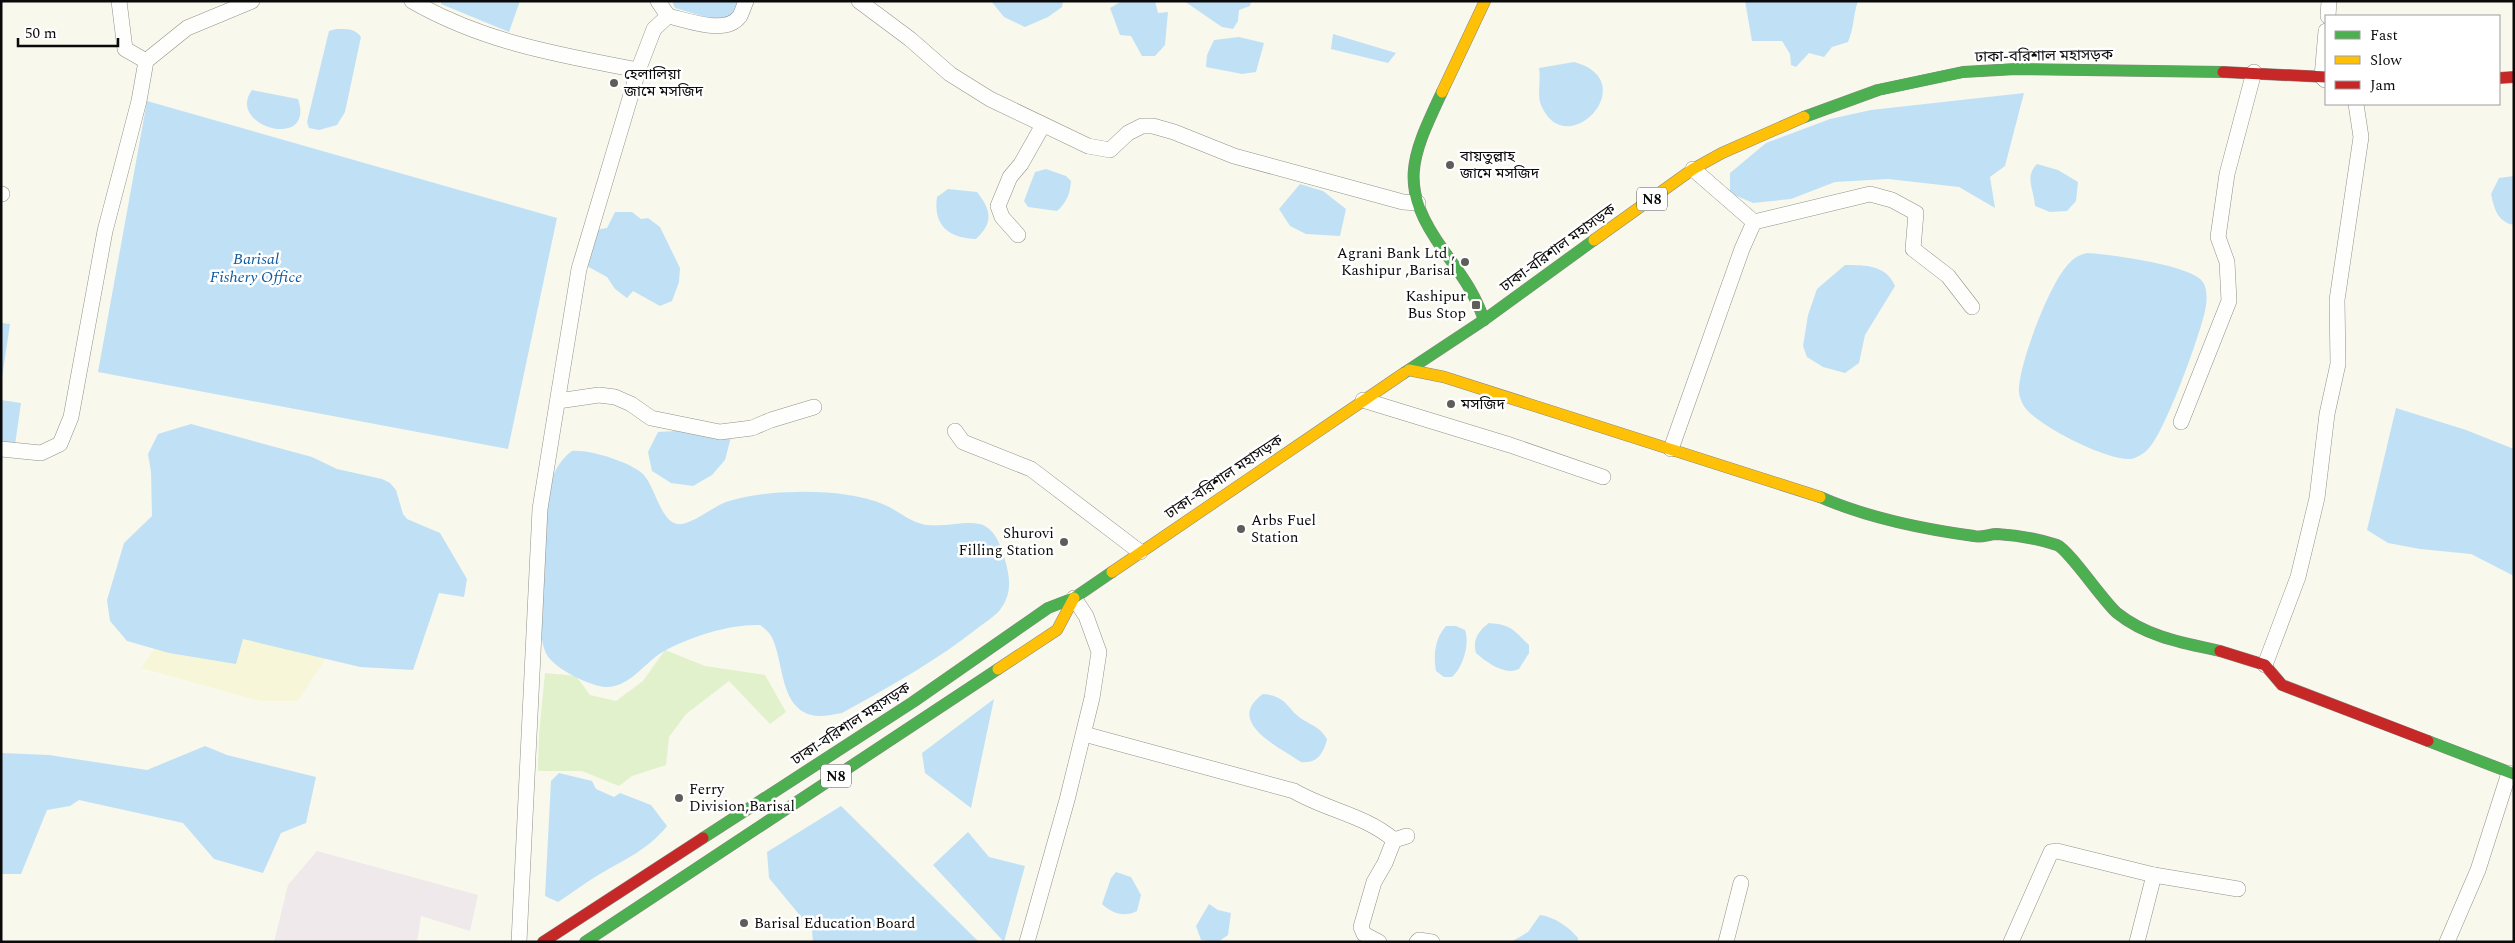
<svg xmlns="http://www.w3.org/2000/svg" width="2515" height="943" viewBox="0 0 2515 943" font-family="Spectral,'Noto Sans Bengali',serif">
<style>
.industrial{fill:#f0e9eb}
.farmland{fill:#f7f6d8}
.green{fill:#e0f1cb}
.water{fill:#c0e1f5}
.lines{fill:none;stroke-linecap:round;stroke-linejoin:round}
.street-casing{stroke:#92918c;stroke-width:16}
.fast-casing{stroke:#888883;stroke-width:12}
.slow-casing{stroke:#888883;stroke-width:12}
.jam-casing{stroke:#888883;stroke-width:12}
.street{stroke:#fefefc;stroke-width:15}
.fast{stroke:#4caf50;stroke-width:11}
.slow{stroke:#ffc107;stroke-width:11}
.jam{stroke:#c62828;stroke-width:11}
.poi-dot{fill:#5e5d59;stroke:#fff;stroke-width:2}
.labels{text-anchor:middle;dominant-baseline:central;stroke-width:5;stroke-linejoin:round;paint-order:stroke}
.shield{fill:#fff;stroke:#545454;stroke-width:1}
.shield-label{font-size:14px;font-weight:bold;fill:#0a0a0a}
.street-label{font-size:15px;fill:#0a0a0a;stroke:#fff}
.poi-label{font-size:15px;fill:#0a0a0a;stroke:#fff;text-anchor:start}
.water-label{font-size:16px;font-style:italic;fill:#0e5aa1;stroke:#fff}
</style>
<rect width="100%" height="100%" fill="#f9f8ed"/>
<!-- industrial -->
<polygon class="industrial" points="317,851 478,895 470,931 421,916 417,942 274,942 288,885"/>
<!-- farmland -->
<polygon class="farmland" points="185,606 335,644 298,701 261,701 141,668"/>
<!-- green -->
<polygon class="green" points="665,650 705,666 765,675 786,712 770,724 729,681 686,714 669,737 666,765 632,776 619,786 582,771 538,771 539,735 545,673 576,676 590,695 616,701 643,681"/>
<!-- water -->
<g class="water">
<polygon points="442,1 520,1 509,32 441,4"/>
<polygon points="672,1 739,1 735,15 722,22 675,8"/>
<polygon points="991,1 1063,1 1062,7 1048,17 1025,27 1004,17"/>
<polygon points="1122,1 1155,1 1158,13 1168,12 1165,45 1155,56 1142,56 1131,36 1120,35 1110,8"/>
<polygon points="1184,1 1251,1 1250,6 1239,10 1238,21 1233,29 1222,27"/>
<path d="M1745,1H1858C1853,15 1854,29 1848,42L1832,47L1824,57L1809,53L1796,67L1791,65L1790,54L1782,41H1752Z"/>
<path d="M336,29C346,29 355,28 361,37L345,112L337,125L319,130L309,128L307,122L329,31Z"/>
<polygon points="1333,34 1396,53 1388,63 1331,49"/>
<polygon points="1239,37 1264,43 1256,72 1242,74 1206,67 1207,55 1214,40"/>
<path d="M1574,62C1645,81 1566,165 1541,105C1537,96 1541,80 1539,68Z"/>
<path d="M252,90L298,99C316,152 225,126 252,90Z"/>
<polygon points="2024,93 2005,166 1990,177 1995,208 1959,187 1888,179 1835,182 1791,199 1753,203 1730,193 1730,173 1766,143 1830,119 1871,110"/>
<polygon points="147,101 557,218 508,449 98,372"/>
<path d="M2037,164L2058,170L2078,182L2076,201L2067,211L2050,212L2035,206C2034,189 2024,177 2037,164Z"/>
<path d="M1046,169L1066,176L1071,181C1070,194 1067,202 1057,211L1028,207L1024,201L1035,172Z"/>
<path d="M2514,176V225C2497,222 2494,208 2491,194L2499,178Z"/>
<polygon points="1300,184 1323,191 1346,209 1340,236 1306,234 1290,226 1279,209"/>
<path d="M948,189L977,192C991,210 994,222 976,239C948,238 933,225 937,197Z"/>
<polygon points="615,212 632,212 641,219 648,218 660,227 680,268 679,282 672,301 660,306 633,291 627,298 615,289 607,277 585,265 593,248 591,242 595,230 607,228"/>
<path d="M2087,253C2108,254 2192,265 2203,282C2208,290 2207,302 2205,311C2200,335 2162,442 2145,452C2141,455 2136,458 2131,459C2107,461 2043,428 2027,410C2023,406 2020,399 2019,393C2017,368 2049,286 2066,267C2072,259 2078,255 2087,253Z"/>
<path d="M1845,265C1866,265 1886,265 1895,286L1865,335L1859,363L1845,373L1823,367L1807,357L1803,346L1808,315L1817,289Z"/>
<polygon points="1,323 10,324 1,384"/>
<polygon points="1,400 21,403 15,445 1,443"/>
<polygon points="2396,408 2466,430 2514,449 2514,576 2471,554 2420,549 2388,543 2367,530"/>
<polygon points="191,424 312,457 337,469 382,479 390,483 396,490 403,514 407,519 440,533 467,579 464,597 439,593 413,670 360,667 243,639 236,664 169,653 127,641 110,621 107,600 124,543 152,516 151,472 148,454 158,434"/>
<polygon points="692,430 731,437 725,460 712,475 693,486 671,483 652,471 648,452 658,432"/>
<path d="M572,451C589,449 630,462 643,474C655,486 661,523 678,524C691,526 714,505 729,501C750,495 774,492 796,492C823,491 860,494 885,505C897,510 909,521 922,524C941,529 972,518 985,526C997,533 1001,547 1005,560C1010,577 1012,592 1002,607C997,615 987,621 979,627C938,660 889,687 842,713C835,714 827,716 819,716C778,714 785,660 771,636C769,632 764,628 760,625C730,624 693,636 666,650C646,660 630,688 606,687C590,686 555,669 547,655C532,630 542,511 551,482C555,469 561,459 572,451Z"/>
<path d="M1489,623C1513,625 1513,630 1529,645V653L1519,669C1505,676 1486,662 1476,653C1472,640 1479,630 1489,623Z"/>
<path d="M1446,626H1456L1465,630C1470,644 1463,667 1452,677H1444L1436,671C1433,655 1435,638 1446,626Z"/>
<path d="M1263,694C1287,696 1286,708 1302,719C1314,727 1319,726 1327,739C1324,753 1317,764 1301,762C1279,747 1224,722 1263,694Z"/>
<polygon points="994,699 971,808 925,773 922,753"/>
<polygon points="205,746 227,755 316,777 306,823 281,833 263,873 214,859 183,823 79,800 70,806 47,810 21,874 1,874 1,753 49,755 147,770"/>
<path d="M559,773L592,781L596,789L614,797L620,793L651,805L667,826C649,849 624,860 600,874C586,882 572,893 558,902L545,896L551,781Z"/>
<polygon points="841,806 979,942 813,942 812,930 769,878 767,852"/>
<polygon points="968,832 989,857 1025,866 1004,942 933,865"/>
<path d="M1116,872L1131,877L1141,895L1137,911C1124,918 1112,913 1102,904L1111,878Z"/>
<polygon points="1209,904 1218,910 1231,913 1228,935 1218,942 1201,940 1196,926"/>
<path d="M1540,915C1555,917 1569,927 1578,938V942H1511L1528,932Z"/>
</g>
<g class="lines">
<!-- street casing -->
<g class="street-casing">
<g id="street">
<polyline points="119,1 125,49 146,61"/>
<path d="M412,1C483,42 559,55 638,70"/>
<polyline points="859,1 910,39 950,74 990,99 1088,146 1110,150 1128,133 1142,126 1153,126 1174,132 1234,156 1403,202 1418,203"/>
<path d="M668,16C687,20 726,36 740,16C742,12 744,6 746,1"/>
<polyline points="2328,16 2329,1"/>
<polyline points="2325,80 2322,77 2326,31"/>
<polyline points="1693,169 1754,222"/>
<polyline points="1,194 2,194"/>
<polyline points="1754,222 1870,194 1892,200 1916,213 1913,249 1948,276 1972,307"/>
<polyline points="1018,235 1002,217 998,206 1010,177 1021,164 1043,125"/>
<polyline points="1363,400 1510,445 1603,477"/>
<polyline points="558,401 599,395 615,397 631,404 651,418 720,432 752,428 771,420 814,407"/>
<polyline points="2181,422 2229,301 2227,262 2218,237 2227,174 2254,72"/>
<polyline points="955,431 963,442 1031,469 1140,552"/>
<polyline points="1,449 41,453 60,444 71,417 105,231 139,101 146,61 187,28 252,1"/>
<polyline points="1671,449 1742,249 1754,222"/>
<polyline points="2265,665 2298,577 2317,498 2327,414 2338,364 2337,300 2361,137 2356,104"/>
<path d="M1084,734L1294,791C1326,810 1365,815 1394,840"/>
<polyline points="519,942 540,509 559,391 579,269 639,68 654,29 668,16 658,1"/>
<polyline points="1027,942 1067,800 1092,698 1099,652 1086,616 1074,598"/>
<polyline points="1379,942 1364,934 1361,927 1374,882 1385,863 1394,840 1407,836"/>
<polyline points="1417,942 1419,940 1432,942"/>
<polyline points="1726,942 1741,883"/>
<polyline points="2011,942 2051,852 2057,851 2154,875 2238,889"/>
<polyline points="2137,942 2154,875"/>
<polyline points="2447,942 2478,870 2509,773"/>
</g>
</g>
<!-- fast casing -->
<g class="fast-casing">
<g id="fast">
<path d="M1442,92C1411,158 1397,186 1444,251C1461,275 1474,291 1484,320"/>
<polyline points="1804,117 1878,90 1963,72 2016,69 2223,72"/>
<polyline points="1404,373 1484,320 1594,240"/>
<path d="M1820,497C1868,518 1922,529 1974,536C1982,538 1989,534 1997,534C2016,535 2038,539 2057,545C2069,550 2103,601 2117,613C2147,637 2183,643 2220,651"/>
<polyline points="2428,741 2514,774"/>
<polyline points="703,838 913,702 1048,608 1074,598 1112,572"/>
<polyline points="585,942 998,669"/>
</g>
</g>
<!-- slow casing -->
<g class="slow-casing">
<g id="slow">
<polyline points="1442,92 1485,1"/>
<polyline points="1594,240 1693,169 1722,153 1804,117"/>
<polyline points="1409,370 1444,377 1820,497"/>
<polyline points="1112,572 1404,373"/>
<polyline points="998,669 1057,630 1074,598"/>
</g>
</g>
<!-- jam casing -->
<g class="jam-casing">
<g id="jam">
<polyline points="2223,72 2326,77"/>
<polyline points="2499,78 2514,77"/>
<polyline points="2220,651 2265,665 2282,685 2428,741"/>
<polyline points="543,942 703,838"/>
</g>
</g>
<!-- street -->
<use href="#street" class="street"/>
<!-- fast -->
<use href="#fast" class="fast"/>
<!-- slow -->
<use href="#slow" class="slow"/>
<!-- jam -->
<use href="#jam" class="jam"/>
</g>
<!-- markers -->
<g class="poi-dot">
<circle cx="614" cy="83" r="5"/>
<circle cx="1450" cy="165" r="5"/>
<circle cx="1465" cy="262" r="5"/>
<rect x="1471" y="300" width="10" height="10" rx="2.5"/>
<circle cx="1451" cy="404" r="5"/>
<circle cx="1241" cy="529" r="5"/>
<circle cx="1064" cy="542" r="5"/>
<circle cx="679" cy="798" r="5"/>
<circle cx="744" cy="923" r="5"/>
</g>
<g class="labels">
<!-- shield labels -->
<g class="shield">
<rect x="1637" y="187.5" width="30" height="23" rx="4"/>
<rect x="821" y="764.5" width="30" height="23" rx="4"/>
</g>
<g class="shield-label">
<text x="1652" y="199">N8</text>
<text x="836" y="776">N8</text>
</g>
<!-- street labels -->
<g class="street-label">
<text transform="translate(2044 56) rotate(-1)">ঢাকা-বরিশাল মহাসড়ক</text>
<text transform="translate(1558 248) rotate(-36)">ঢাকা-বরিশাল মহাসড়ক</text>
<text transform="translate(1224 477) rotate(-34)">ঢাকা-বরিশাল মহাসড়ক</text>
<text transform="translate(851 724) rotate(-33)">ঢাকা-বরিশাল মহাসড়ক</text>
</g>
<!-- poi labels -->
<g class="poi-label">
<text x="624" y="74">হেলালিয়া<tspan x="624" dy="17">জামে মসজিদ</tspan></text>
<text x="1460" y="156">বায়তুল্লাহ<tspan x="1460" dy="17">জামে মসজিদ</tspan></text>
<text x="1455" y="253" text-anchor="end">Agrani Bank Ltd ,<tspan x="1455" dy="17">Kashipur ,Barisal</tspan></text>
<text x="1466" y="296" text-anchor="end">Kashipur<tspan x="1466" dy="17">Bus Stop</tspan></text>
<text x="1461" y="404">মসজিদ</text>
<text x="1251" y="520">Arbs Fuel<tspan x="1251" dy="17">Station</tspan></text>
<text x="1054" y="533" text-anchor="end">Shurovi<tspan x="1054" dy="17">Filling Station</tspan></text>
<text x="689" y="789">Ferry<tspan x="689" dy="17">Division,Barisal</tspan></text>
<text x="754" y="923">Barisal Education Board</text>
</g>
<!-- water labels -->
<g class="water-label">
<text x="256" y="259">Barisal<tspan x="256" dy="18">Fishery Office</tspan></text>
</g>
</g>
<!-- border -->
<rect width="2515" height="943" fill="none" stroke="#0a0a0a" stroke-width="5"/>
<!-- legend -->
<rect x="2325" y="15" width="175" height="90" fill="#ffffff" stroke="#9d9d9d"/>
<rect x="2335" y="31" width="25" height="8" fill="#4caf50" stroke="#9d9d9d"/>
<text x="2370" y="40" font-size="15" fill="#0a0a0a">Fast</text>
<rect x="2335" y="56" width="25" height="8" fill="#ffc107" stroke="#9d9d9d"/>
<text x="2370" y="65" font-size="15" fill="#0a0a0a">Slow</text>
<rect x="2335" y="81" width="25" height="8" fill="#c62828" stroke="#9d9d9d"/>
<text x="2370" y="90" font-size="15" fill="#0a0a0a">Jam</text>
<!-- scale -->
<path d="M18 38v8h100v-8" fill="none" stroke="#0a0a0a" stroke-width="2.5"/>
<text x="25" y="38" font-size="15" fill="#0a0a0a" stroke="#ffffff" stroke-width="4" paint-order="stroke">50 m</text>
</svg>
